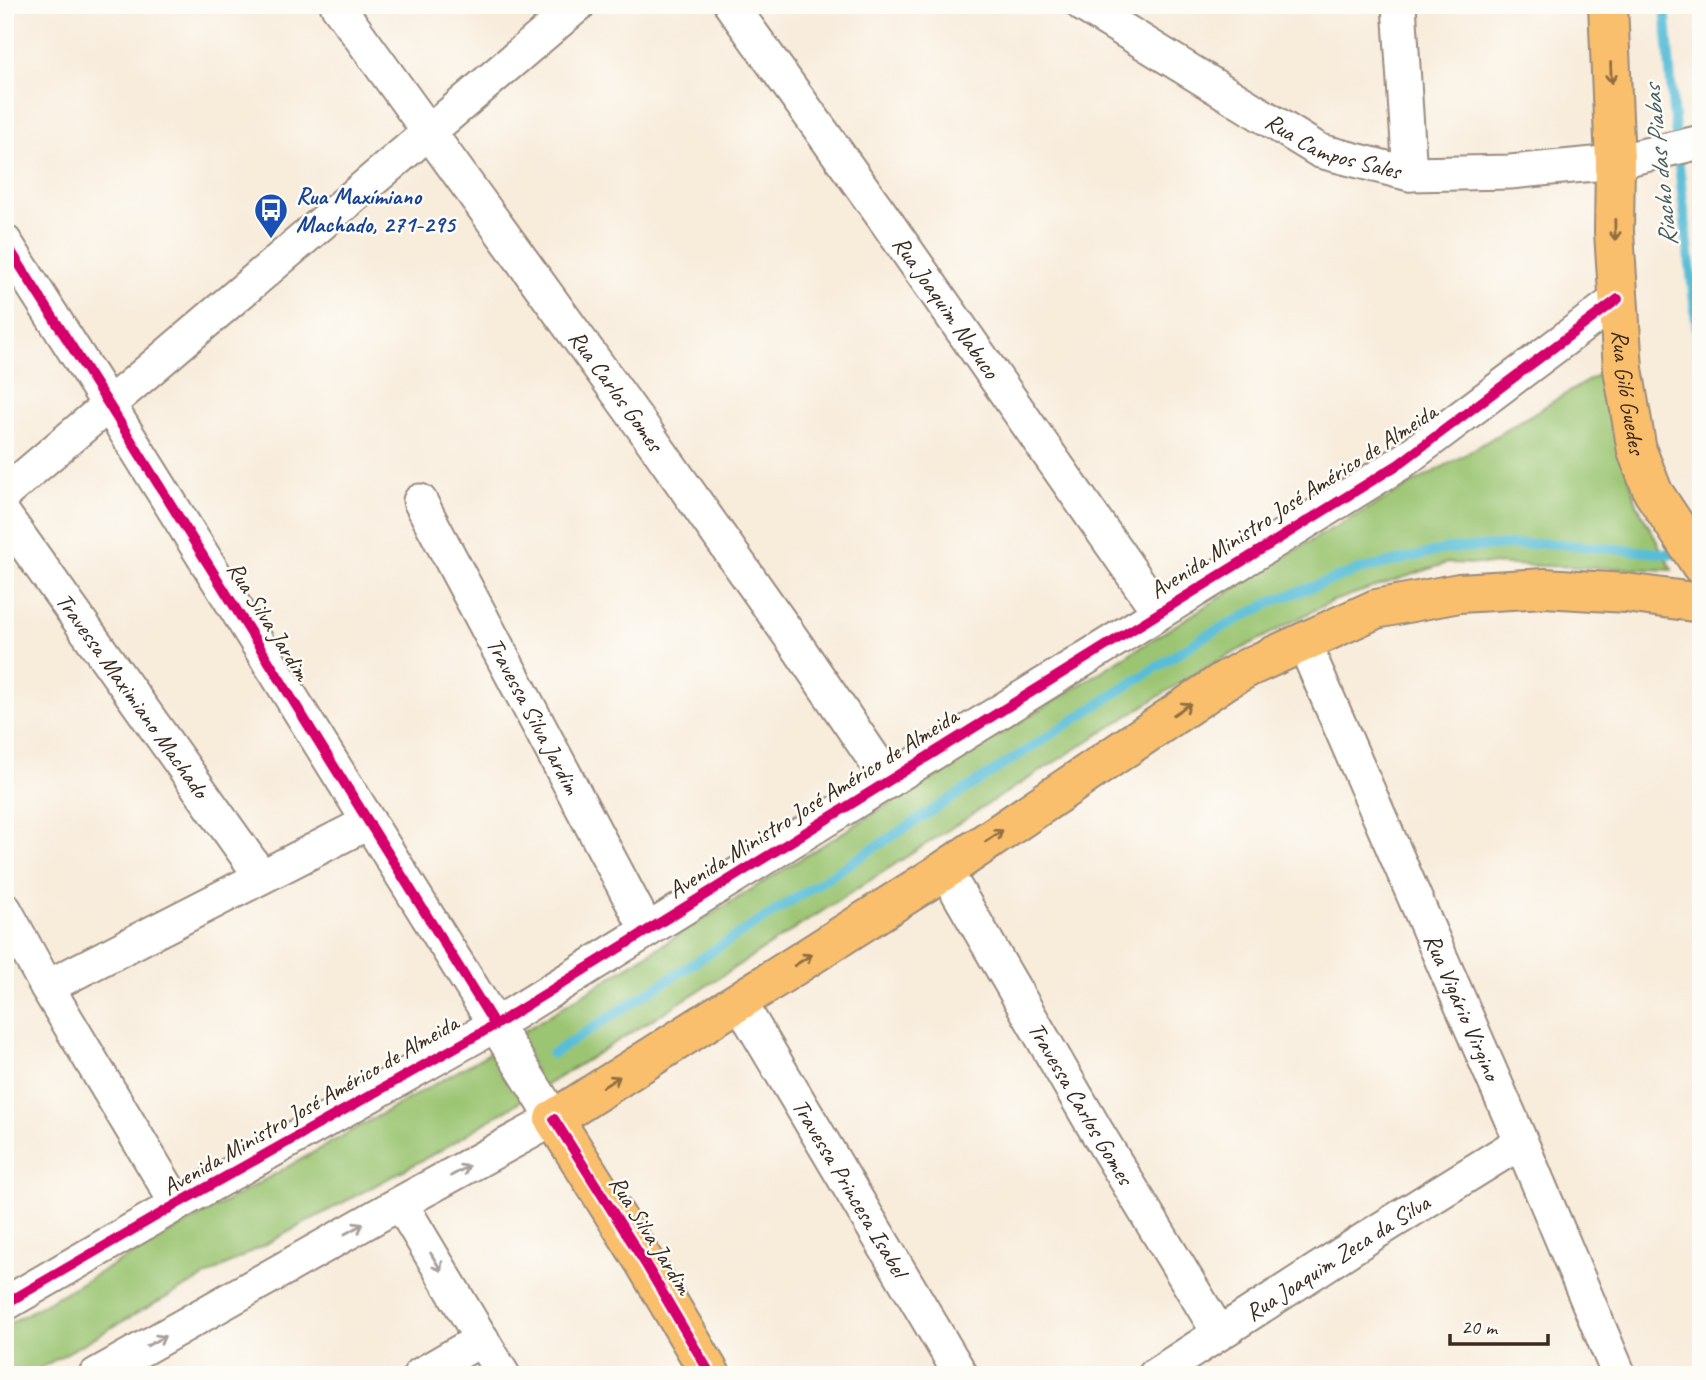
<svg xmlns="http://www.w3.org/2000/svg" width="1706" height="1380" viewBox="0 0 1706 1380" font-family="Caveat,sans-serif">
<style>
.green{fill:#9bc572;stroke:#6b7848;stroke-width:2}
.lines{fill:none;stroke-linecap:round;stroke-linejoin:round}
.stream{stroke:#59bed7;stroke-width:10}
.minor-casing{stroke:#9a8b7c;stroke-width:37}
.major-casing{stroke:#9a8b7c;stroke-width:42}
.minor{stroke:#fff;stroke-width:33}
.major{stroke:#f9bf6c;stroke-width:38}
.cycleway-casing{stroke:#fdfcf7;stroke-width:15}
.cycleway{stroke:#d6006c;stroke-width:10}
.oneway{stroke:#906d41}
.oneway2{stroke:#a79f9a}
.labels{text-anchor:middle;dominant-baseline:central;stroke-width:5;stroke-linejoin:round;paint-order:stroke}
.street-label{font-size:24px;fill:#3b2a1e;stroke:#fdfcf7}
.transit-label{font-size:24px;font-weight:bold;fill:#164399;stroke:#fdfcf7;text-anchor:start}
.water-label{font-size:26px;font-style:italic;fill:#465e5f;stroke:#fdfcf7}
</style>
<rect width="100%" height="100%" fill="#fdfcf7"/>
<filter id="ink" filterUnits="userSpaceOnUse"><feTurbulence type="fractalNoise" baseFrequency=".0143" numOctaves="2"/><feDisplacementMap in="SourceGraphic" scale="14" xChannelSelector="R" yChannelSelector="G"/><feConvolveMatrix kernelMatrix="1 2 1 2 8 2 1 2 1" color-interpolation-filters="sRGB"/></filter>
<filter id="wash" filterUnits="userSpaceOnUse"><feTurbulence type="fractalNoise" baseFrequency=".00686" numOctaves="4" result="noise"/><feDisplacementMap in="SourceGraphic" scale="28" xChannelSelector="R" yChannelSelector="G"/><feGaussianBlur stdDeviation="1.57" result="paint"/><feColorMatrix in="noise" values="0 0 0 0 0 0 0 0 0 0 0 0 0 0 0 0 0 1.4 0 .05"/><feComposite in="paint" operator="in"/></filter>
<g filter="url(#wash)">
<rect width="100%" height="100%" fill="#f8ecdb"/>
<!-- green -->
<polygon class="green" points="1609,368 1619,443 1637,504 1672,570 1447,563 1330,602 1199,671 993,801 700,990 443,1149 141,1311 28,1375 5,1375 5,1326 481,1058 1317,537 1466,454"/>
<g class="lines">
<!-- stream -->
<g class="stream">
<polyline points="1665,5 1673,110 1701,365"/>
<polyline points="552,1054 1205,636 1276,600 1359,570 1446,549 1547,543 1683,555"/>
</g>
</g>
</g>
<g filter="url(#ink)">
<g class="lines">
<!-- minor casing -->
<g class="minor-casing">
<g id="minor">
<path id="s1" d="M337,5L644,429L797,646L889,781"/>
<path id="s2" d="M731,5L881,214L1159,612"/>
<path id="s3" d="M1083,5L1320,151L1410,174L1510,172L1615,162L1701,142"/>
<polyline points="1399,5 1410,174"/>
<polyline points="5,242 109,405 554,1119 386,1211 96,1375"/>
<polyline points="5,493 578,5"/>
<path id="s4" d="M420,501L647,930"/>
<path id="s5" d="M5,516L261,876"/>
<path id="s6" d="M1303,641L1521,1142L1619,1375"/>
<path id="s7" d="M945,870L1097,1132L1219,1333"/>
<polyline points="5,910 47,987 177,1204"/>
<polyline points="47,987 369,822"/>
<path id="s8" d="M739,1001L961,1375"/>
<polyline points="401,1204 503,1375"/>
<polyline points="5,1304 177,1204 495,1025 1399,464 1618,299"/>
<polyline points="420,1375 482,1339"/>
<path id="s9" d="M1155,1375L1373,1234L1521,1142"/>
</g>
</g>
<!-- major casing -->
<g class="major-casing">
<g id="major">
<path id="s10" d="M1608,5L1615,162L1614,232L1623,369L1637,451L1653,492L1701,565"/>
<polyline points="711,1375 645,1263 554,1119 945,870 1224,681 1247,668 1376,609 1459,593 1545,588 1626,593 1701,603"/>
</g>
</g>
<!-- minor -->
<use href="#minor" class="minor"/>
<!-- major -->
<use href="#major" class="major"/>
<!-- cycleway casing -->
<g class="cycleway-casing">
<g id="cycleway">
<polyline points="5,242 109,405 495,1025"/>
<polyline points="554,1119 645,1263 711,1375"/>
<polyline points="5,1304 177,1204 495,1025 1399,464 1618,299"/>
</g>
</g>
<!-- cycleway -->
<use href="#cycleway" class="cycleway"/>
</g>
<!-- one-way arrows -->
<defs><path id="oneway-shaft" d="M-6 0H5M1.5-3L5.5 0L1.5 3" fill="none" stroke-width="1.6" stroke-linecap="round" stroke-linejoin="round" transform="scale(1.75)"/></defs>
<g class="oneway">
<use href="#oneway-shaft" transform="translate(1611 73) rotate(88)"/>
<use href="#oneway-shaft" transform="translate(1615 230) rotate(89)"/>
<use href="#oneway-shaft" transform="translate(1182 709) rotate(-34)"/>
<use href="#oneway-shaft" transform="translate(994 836) rotate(-34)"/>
<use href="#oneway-shaft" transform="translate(803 960) rotate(-33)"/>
<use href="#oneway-shaft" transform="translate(611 1082) rotate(-32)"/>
</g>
<g class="oneway2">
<use href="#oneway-shaft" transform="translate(460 1171) rotate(-29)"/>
<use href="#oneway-shaft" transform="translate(354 1229) rotate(-29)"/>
<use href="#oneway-shaft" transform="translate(436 1262) rotate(59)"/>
<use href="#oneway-shaft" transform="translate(156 1341) rotate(-29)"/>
</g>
</g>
<!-- icons -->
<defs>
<g id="bus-pin" transform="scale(1.75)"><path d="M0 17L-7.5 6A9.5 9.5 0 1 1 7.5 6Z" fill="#1a4fb4" stroke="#fdfcf7"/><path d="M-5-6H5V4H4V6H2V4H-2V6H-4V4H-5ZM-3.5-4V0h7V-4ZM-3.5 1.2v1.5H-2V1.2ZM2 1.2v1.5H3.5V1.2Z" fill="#fff"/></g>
</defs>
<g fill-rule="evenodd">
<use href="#bus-pin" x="271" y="210"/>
</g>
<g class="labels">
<!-- street labels -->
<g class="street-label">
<text stroke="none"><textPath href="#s3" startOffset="289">Rua Campos Sales</textPath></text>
<text stroke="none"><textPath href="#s2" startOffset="371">Rua Joaquim Nabuco</textPath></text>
<text stroke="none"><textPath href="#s1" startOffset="476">Rua Carlos Gomes</textPath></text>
<text stroke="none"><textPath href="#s10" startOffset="388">Rua Giló Guedes</textPath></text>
<text transform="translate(1293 501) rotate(-33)">Avenida Ministro José Américo de Almeida</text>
<text transform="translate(269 621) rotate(58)">Rua Silva Jardim</text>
<text stroke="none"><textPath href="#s5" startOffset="220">Travessa Maximiano Machado</textPath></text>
<text stroke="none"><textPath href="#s4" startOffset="243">Travessa Silva Jardim</textPath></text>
<text transform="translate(813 803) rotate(-32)">Avenida Ministro José Américo de Almeida</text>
<text stroke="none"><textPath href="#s6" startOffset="399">Rua Vigário Virgino</textPath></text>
<text stroke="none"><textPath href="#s7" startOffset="270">Travessa Carlos Gomes</textPath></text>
<text transform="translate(310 1105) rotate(-30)">Avenida Ministro José Américo de Almeida</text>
<text stroke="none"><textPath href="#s8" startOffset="217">Travessa Princesa Isabel</textPath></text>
<text transform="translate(651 1235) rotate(58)">Rua Silva Jardim</text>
<text stroke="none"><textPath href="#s9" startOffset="217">Rua Joaquim Zeca da Silva</textPath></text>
</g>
<!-- transit labels -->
<g class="transit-label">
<text x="296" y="196">Rua Maxímiano<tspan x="296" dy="28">Machado, 271-295</tspan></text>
</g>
<!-- water labels -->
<g class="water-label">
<text transform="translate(1660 166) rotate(-96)">Riacho das Piabas</text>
</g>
</g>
<!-- margin -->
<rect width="1706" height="1380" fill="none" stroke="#fdfcf7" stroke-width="28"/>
<!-- scale -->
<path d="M1450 1334v10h98v-10" fill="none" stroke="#3b2a1e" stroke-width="3.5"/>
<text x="1461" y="1334" font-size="21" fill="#3b2a1e" stroke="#fdfcf7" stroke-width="5" paint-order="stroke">20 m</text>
</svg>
